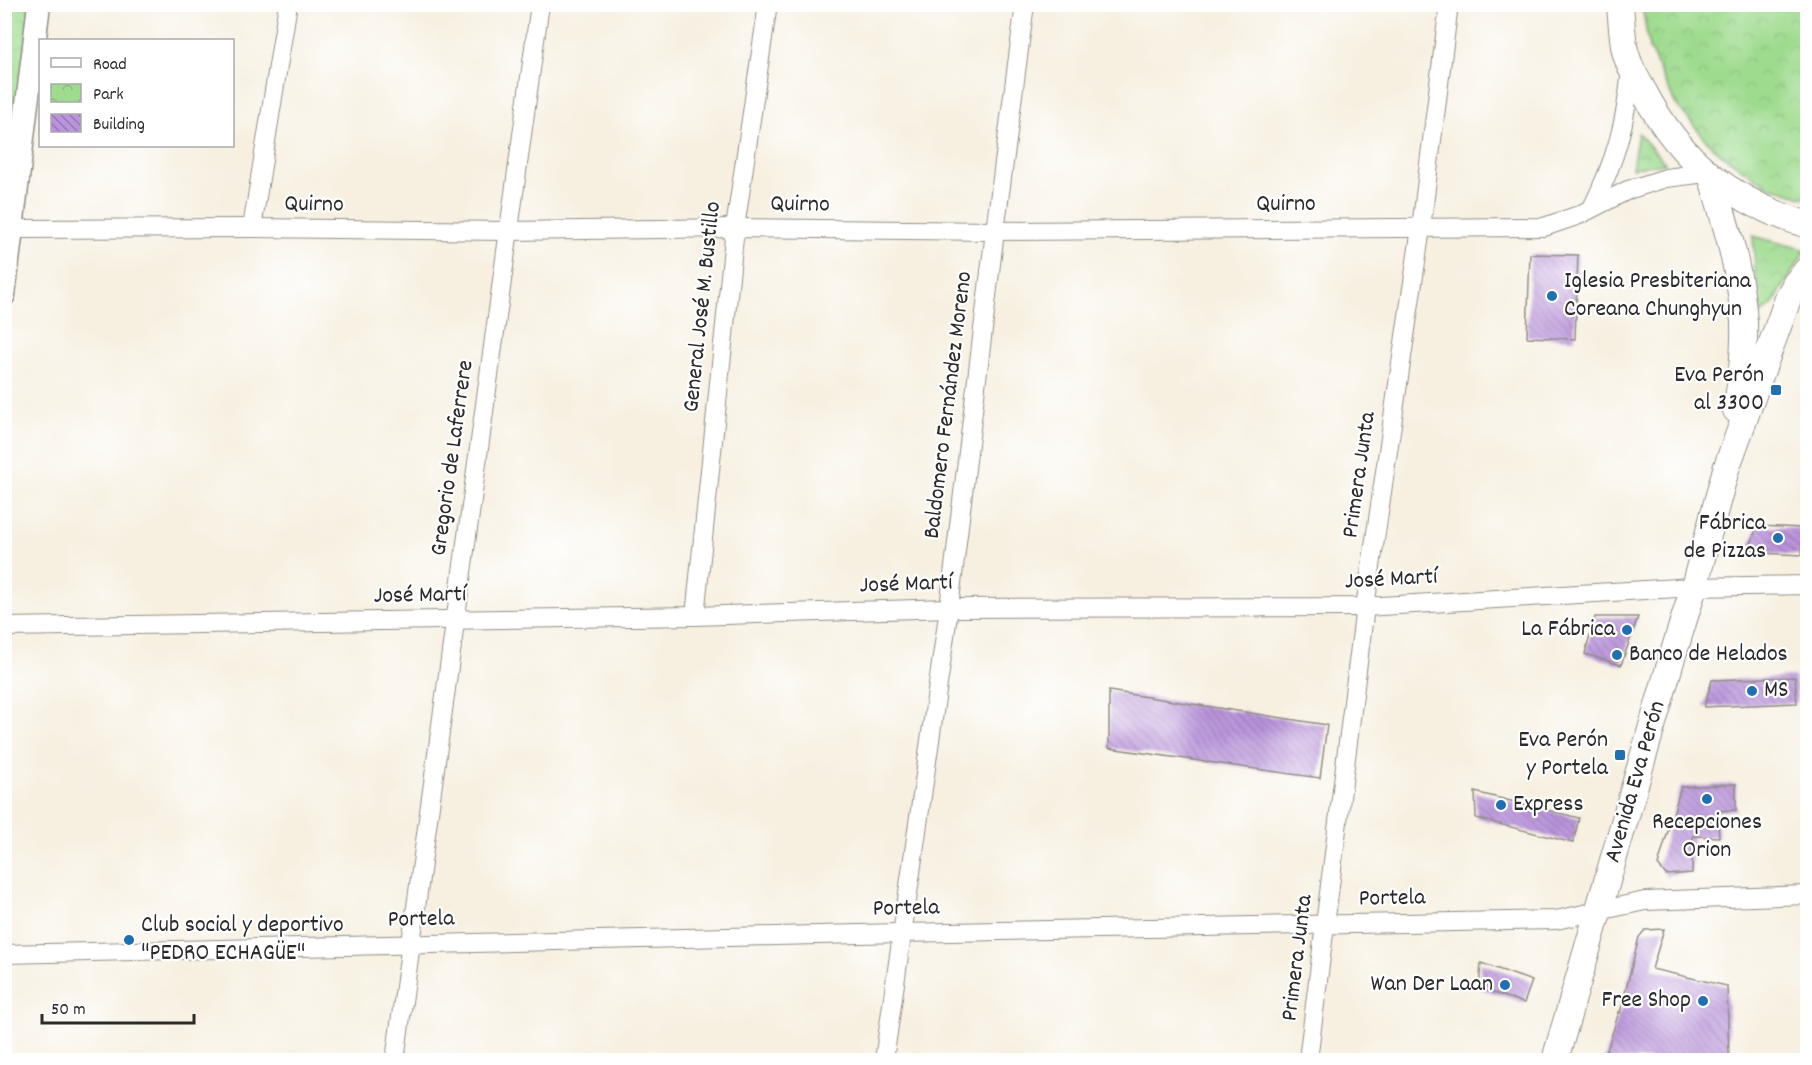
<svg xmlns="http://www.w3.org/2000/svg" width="1812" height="1065" viewBox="0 0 1812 1065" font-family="Dekko,sans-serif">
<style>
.park{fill:url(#park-crowns);stroke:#65835d;stroke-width:1.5}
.building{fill:url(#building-back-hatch)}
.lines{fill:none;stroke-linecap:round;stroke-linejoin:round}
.minor-casing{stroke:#918e86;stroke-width:20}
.tertiary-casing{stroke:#918e86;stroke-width:25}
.secondary-casing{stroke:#918e86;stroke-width:28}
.minor{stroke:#fff;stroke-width:18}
.tertiary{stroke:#fff;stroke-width:22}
.secondary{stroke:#fff;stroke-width:26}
.poi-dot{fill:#1f6fb2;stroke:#fff;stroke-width:2}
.labels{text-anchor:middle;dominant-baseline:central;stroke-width:4.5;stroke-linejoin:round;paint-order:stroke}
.street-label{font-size:24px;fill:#2b2b2b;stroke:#fff}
.poi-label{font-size:24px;fill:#2b2b2b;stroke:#fff;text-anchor:end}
</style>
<defs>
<pattern id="park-crowns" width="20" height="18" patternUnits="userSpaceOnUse" patternTransform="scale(1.5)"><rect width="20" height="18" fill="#9fdb8f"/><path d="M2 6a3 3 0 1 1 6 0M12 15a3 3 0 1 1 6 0" fill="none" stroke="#89bc7c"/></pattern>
<pattern id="building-back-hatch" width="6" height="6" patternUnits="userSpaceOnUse" patternTransform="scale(1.5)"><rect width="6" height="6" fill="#b993db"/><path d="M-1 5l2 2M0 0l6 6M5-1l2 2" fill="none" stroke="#9778b2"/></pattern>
</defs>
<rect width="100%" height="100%" fill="#fff"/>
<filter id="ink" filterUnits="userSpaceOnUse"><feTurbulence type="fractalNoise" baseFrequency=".0167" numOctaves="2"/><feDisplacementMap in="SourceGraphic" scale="12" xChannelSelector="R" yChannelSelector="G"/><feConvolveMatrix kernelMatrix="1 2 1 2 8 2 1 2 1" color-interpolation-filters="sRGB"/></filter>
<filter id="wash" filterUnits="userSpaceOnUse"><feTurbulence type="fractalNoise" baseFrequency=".008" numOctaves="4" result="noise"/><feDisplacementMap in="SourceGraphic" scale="24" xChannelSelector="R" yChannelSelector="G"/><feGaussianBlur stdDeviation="1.35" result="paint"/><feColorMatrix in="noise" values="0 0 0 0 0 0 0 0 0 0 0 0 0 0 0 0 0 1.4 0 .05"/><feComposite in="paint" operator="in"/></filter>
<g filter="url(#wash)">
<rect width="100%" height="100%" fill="#f7f0e1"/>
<!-- park -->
<g class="park">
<polygon points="10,5 31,5 9,169 5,172 4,46"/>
<polygon points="1642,5 1807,5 1807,199 1764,184 1714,149 1675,103 1649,48"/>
<polygon points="1638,133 1665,163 1632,168"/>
<polygon points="1753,236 1806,250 1772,305 1761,314 1757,301"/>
</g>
<g id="blocks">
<!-- building -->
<g class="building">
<polygon points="1530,254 1578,255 1575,339 1527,337"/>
<polygon points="1757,526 1803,528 1802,555 1758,553 1750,547"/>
<polygon points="1595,617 1638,617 1621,665 1585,654"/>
<polygon points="1795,677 1797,703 1704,707 1712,680"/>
<polygon points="1109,691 1327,725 1320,778 1109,748"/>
<polygon points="1736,784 1736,810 1717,811 1719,837 1693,836 1692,873 1666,875 1658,865 1681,787"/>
<polygon points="1475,792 1579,818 1573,843 1476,818"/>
<polygon points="1664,929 1652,969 1727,986 1729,1060 1700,1060 1683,1056 1683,1060 1604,1060 1619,1012 1620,1013 1639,937 1645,930"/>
<polygon points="1481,963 1532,981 1524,1003 1479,988"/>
</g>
</g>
</g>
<g filter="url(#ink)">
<use href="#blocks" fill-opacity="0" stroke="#918e86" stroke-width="1.5"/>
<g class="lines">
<!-- minor casing -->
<g class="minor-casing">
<g id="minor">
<path d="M1592,208C1616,159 1626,123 1631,69"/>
<polyline points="4,227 13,229 252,228 508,231 735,228 995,231 1544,227 1579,215 1628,190 1666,178 1706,173"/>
<polyline points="252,228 288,4"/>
<polyline points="695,616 735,228 768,4"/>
<polyline points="4,627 695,616 949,608 1365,607 1694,587 1808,585"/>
<polyline points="4,954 901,933 1556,920 1645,901 1808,895"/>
<polyline points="395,1060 540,4"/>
<polyline points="884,1060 949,608 995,231 1025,4"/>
<polyline points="1308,1060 1365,607 1421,228 1449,4"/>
</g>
</g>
<!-- tertiary casing -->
<g class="tertiary-casing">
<polyline id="tertiary" points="4,295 39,4"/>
</g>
<!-- secondary casing -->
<g class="secondary-casing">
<g id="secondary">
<path d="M1620,4C1621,18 1622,32 1624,46C1627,63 1636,78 1644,92C1680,161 1734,203 1808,225"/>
<path d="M1712,178C1726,225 1741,273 1744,322C1745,351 1741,382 1736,410"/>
<polyline points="1555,1060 1671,661 1694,587 1726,469 1789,296 1796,283 1808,269"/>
</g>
</g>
<!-- minor -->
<use href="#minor" class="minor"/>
<!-- tertiary -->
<use href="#tertiary" class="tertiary"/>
<!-- secondary -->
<use href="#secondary" class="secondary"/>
</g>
</g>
<!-- markers -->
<g class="poi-dot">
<circle cx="1552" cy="296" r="6"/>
<rect x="1770" y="384" width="12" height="12" rx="3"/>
<circle cx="1778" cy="538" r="6"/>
<circle cx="1627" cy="630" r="6"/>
<circle cx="1617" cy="655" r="6"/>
<circle cx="1752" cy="691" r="6"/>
<rect x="1614" y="749" width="12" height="12" rx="3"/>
<circle cx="1707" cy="799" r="6"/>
<circle cx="1501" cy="805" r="6"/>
<circle cx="129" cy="940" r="6"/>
<circle cx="1505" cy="985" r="6"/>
<circle cx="1703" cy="1001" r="6"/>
</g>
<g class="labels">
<!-- street labels -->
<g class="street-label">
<text transform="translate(314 205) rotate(1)">Quirno</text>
<text transform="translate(800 205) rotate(1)">Quirno</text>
<text x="1286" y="205">Quirno</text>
<text transform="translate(703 307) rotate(-84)">General José M. Bustillo</text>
<text transform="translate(949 405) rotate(-83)">Baldomero Fernández Moreno</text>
<text transform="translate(453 458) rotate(-82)">Gregorio de Laferrere</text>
<text transform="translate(1360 475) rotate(-82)">Primera Junta</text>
<text transform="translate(1391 580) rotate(-3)">José Martí</text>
<text transform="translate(906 585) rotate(-2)">José Martí</text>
<text transform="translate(420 596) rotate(-1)">José Martí</text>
<text transform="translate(1636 782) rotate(-74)">Avenida Eva Perón</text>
<text transform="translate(1392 899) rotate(-1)">Portela</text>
<text transform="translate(906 909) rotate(-1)">Portela</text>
<text transform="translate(421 920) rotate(-1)">Portela</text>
<text transform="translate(1298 958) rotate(-83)">Primera Junta</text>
</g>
<!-- poi labels -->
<g class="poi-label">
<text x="1564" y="282" text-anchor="start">Iglesia Presbiteriana<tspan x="1564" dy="28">Coreana Chunghyun</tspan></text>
<text x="1764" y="376">Eva Perón<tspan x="1764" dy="28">al 3300</tspan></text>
<text x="1766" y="524">Fábrica<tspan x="1766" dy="28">de Pizzas</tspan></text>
<text x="1615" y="630">La Fábrica</text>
<text x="1629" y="655" text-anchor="start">Banco de Helados</text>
<text x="1764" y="691" text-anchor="start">MS</text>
<text x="1608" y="741">Eva Perón<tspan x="1608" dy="28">y Portela</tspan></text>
<text x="1513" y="805" text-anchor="start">Express</text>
<text x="1707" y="823" text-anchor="middle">Recepciones<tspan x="1707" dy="28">Orion</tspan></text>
<text x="141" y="926" text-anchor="start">Club social y deportivo<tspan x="141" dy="28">"PEDRO ECHAGÜE"</tspan></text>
<text x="1493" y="985">Wan Der Laan</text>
<text x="1691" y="1001">Free Shop</text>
</g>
</g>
<!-- margin -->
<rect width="1812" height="1065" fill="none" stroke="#fff" stroke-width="24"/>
<!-- legend -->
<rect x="39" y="39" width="195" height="108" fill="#ffffff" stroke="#aaaaaa" stroke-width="1.5"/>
<rect x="51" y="58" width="30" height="9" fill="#ffffff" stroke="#aaaaaa" stroke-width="1.5"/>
<text x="93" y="69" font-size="18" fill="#2b2b2b">Road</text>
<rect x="51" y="84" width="30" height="18" fill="url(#park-crowns)" stroke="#aaaaaa" stroke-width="1.5"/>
<text x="93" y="99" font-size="18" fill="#2b2b2b">Park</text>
<rect x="51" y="114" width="30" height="18" fill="url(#building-back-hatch)" stroke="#aaaaaa" stroke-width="1.5"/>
<text x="93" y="129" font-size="18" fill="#2b2b2b">Building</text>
<!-- scale -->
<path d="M42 1014v9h152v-9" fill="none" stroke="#2b2b2b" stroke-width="3"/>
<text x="51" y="1014" font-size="18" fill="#2b2b2b" stroke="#ffffff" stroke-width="4.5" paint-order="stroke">50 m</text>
</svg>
